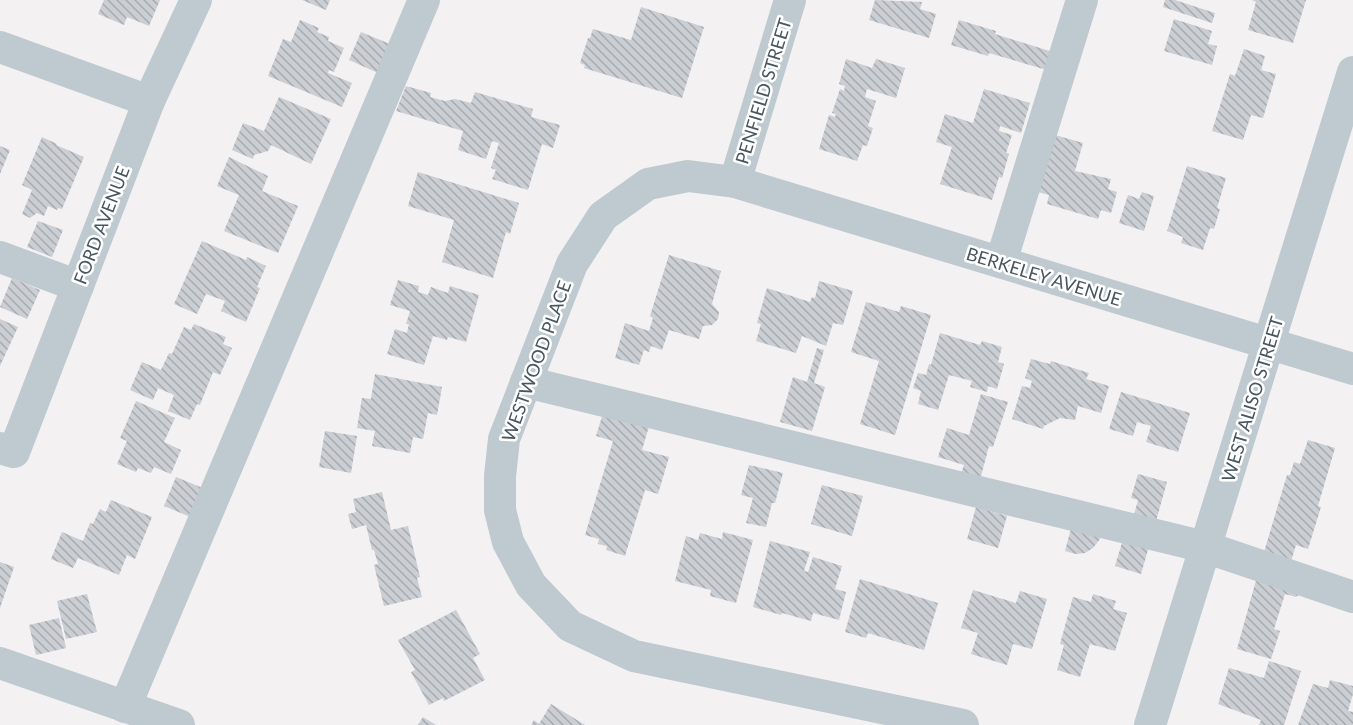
<svg xmlns="http://www.w3.org/2000/svg" width="1353" height="725" viewBox="0 0 1353 725" font-family="Lato,sans-serif">
<style>
.building{fill:url(#building-back-hatch)}
.lines{fill:none;stroke-linecap:round;stroke-linejoin:round}
.minor{stroke:#bec9d0;stroke-width:32}
.labels{text-anchor:middle;dominant-baseline:central;stroke-width:5;stroke-linejoin:round;paint-order:stroke}
.street-label{font-size:18px;fill:#48565f;stroke:#fff}
</style>
<defs>
<pattern id="building-back-hatch" width="6" height="6" patternUnits="userSpaceOnUse" patternTransform="scale(1.5)"><rect width="6" height="6" fill="#cbced3"/><path d="M-1 5l2 2M0 0l6 6M5-1l2 2" fill="none" stroke="#a7aaae"/></pattern>
</defs>
<rect width="100%" height="100%" fill="#f3f1f1"/>
<!-- building -->
<g class="building">
<polygon points="104,0 160,0 149,26 127,17 124,25 98,14"/>
<polygon points="302,0 330,0 326,10"/>
<polygon points="875,0 922,2 920,9 936,14 929,38 869,20"/>
<polygon points="1165,0 1175,0 1215,13 1212,23 1163,7"/>
<polygon points="1252,0 1306,0 1293,43 1248,30 1256,2"/>
<polygon points="641,7 704,27 682,98 584,68 585,65 580,63 588,38 590,38 593,29 631,40"/>
<polygon points="1174,19 1212,31 1208,44 1217,46 1212,65 1164,51"/>
<polygon points="300,20 319,28 317,32 329,37 328,41 344,48 334,72 329,70 328,73 352,83 342,107 268,76 283,39 291,42"/>
<polygon points="959,20 996,31 995,34 1056,53 1050,71 989,53 988,56 951,45"/>
<polygon points="361,32 390,44 378,73 349,60"/>
<polygon points="1244,49 1265,56 1261,70 1276,74 1263,118 1251,115 1243,140 1212,131 1230,74 1235,76"/>
<polygon points="846,59 872,68 876,59 905,68 896,98 867,89 865,97 876,101 868,126 873,128 867,146 863,145 857,161 819,149 829,115 835,117 836,114 832,113 840,89 844,91 845,86 839,84"/>
<polygon points="406,86 431,93 430,97 445,101 455,99 471,103 475,92 533,109 531,117 560,125 553,148 542,144 528,190 492,179 496,170 491,168 499,143 492,141 486,159 458,150 463,131 396,111"/>
<polygon points="984,89 1030,103 1021,133 1000,126 999,131 1012,135 1006,153 1009,154 1002,178 999,177 992,200 940,184 952,147 936,142 945,114 973,123"/>
<polygon points="279,97 331,119 311,164 271,145 268,151 254,155 253,159 232,150 243,123 264,131"/>
<polygon points="1055,135 1083,143 1075,171 1111,179 1108,189 1117,192 1111,213 1101,210 1098,219 1047,204 1049,195 1038,192"/>
<polygon points="42,137 57,144 56,145 84,157 62,209 58,208 57,210 48,206 44,216 37,213 30,218 22,214 32,190 22,185"/>
<polygon points="0,146 10,150 0,174"/>
<polygon points="229,157 268,176 262,191 298,206 278,253 224,231 239,195 217,186"/>
<polygon points="1187,166 1226,178 1217,208 1220,209 1214,229 1210,228 1203,250 1181,243 1183,237 1167,231"/>
<polygon points="418,172 519,203 510,234 506,232 493,278 442,262 454,220 408,206"/>
<polygon points="1142,192 1154,196 1144,231 1119,223 1128,195 1139,199"/>
<polygon points="38,221 63,230 52,257 27,247"/>
<polygon points="202,241 246,260 247,257 266,266 257,287 260,288 246,322 221,311 225,301 206,294 197,314 174,304"/>
<polygon points="669,255 721,271 712,304 719,312 718,319 712,325 703,326 699,339 669,330 662,350 651,346 649,352 644,350 639,365 615,358 625,323 649,331 653,318 650,316"/>
<polygon points="12,278 40,290 27,319 0,307"/>
<polygon points="398,280 419,286 418,292 428,295 431,287 448,293 450,286 479,295 466,342 448,337 447,340 433,336 424,365 387,354 395,329 407,333 409,324 406,324 410,311 390,305"/>
<polygon points="819,281 853,291 843,325 833,323 826,346 802,336 796,353 756,341 761,324 757,323 767,288 810,302 812,297 815,298"/>
<polygon points="866,302 899,312 901,306 931,315 895,435 860,424 879,361 851,352"/>
<polygon points="0,319 18,327 0,366"/>
<polygon points="194,324 226,337 223,344 232,348 220,375 213,372 200,405 197,404 190,420 168,411 174,395 158,388 153,400 130,390 142,362 161,370 169,353 172,354 184,327 191,330"/>
<polygon points="940,333 980,345 982,341 1002,347 998,362 1004,364 997,389 988,386 987,392 970,387 972,381 949,375 938,410 918,404 921,391 913,388 918,373 926,375 929,364 931,365"/>
<polygon points="817,348 824,350 814,383 825,387 812,431 780,422 793,377 807,382"/>
<polygon points="1031,359 1050,364 1051,361 1089,373 1086,379 1109,386 1101,413 1078,406 1075,420 1060,418 1044,426 1043,429 1012,419 1022,386 1030,388 1032,381 1025,378"/>
<polygon points="375,374 442,387 437,415 428,413 423,439 413,437 410,453 372,446 375,431 357,428 362,398 371,399"/>
<polygon points="1121,392 1190,413 1178,452 1146,442 1151,426 1137,422 1133,436 1109,429"/>
<polygon points="981,394 1008,402 993,447 989,446 980,480 961,474 964,465 938,457 947,428 969,435"/>
<polygon points="136,401 175,418 164,442 181,450 171,474 154,467 151,473 138,468 136,472 117,464 127,441 120,438"/>
<polygon points="604,410 650,423 642,450 669,457 658,494 645,490 625,556 606,550 607,546 598,544 599,539 585,535 613,441 596,436"/>
<polygon points="325,431 357,436 351,473 319,467"/>
<polygon points="1308,440 1335,448 1318,506 1321,507 1308,549 1296,545 1291,561 1264,552 1287,475 1290,475 1294,462 1300,464"/>
<polygon points="749,465 783,473 775,503 772,503 766,527 746,523 753,498 741,495"/>
<polygon points="1138,474 1167,482 1156,521 1134,515 1138,500 1131,498"/>
<polygon points="176,477 205,489 193,518 164,506"/>
<polygon points="822,485 863,496 852,536 811,524"/>
<polygon points="382,492 391,530 408,526 420,577 417,578 422,597 384,606 374,565 378,564 374,550 372,550 366,525 352,529 348,514 356,512 353,499"/>
<polygon points="111,500 152,517 135,559 127,555 119,575 78,558 73,568 51,559 62,532 83,541 90,523 93,524 100,509 106,512"/>
<polygon points="976,507 1007,516 998,548 967,539"/>
<polygon points="1073,521 1102,529 1100,539 1093,548 1085,553 1076,554 1065,551"/>
<polygon points="723,532 753,540 736,603 710,596 711,590 675,581 686,536 698,540 700,533 722,539"/>
<polygon points="1124,536 1150,543 1141,574 1115,566"/>
<polygon points="770,541 810,552 804,571 808,572 813,557 842,566 835,589 846,592 839,620 813,613 811,621 782,613 781,615 753,607"/>
<polygon points="0,562 14,567 0,608"/>
<polygon points="1258,573 1301,593 1296,597 1285,594 1274,629 1280,631 1271,659 1237,649"/>
<polygon points="860,579 938,603 924,650 868,633 866,638 845,632"/>
<polygon points="973,590 1016,603 1020,591 1047,599 1032,649 1013,644 1007,665 971,654 978,633 961,628"/>
<polygon points="87,594 97,632 66,639 57,601"/>
<polygon points="1093,594 1116,601 1113,609 1127,613 1115,651 1090,644 1080,677 1057,670 1064,645 1060,644 1073,597 1091,602"/>
<polygon points="456,610 480,654 473,658 485,680 444,701 443,698 429,705 411,672 415,670 398,640"/>
<polygon points="59,618 66,648 36,655 29,625"/>
<polygon points="1269,661 1301,671 1284,725 1259,725 1261,720 1218,704 1229,668 1264,678"/>
<polygon points="1330,680 1353,686 1353,694 1348,711 1353,712 1353,725 1298,725 1313,684 1328,688"/>
<polygon points="551,704 585,725 531,725 534,720 539,724"/>
<polygon points="423,717 436,725 418,725"/>
</g>
<g class="lines">
<!-- minor -->
<g class="minor">
<polyline points="0,47 149,101"/>
<polyline points="735,182 790,0"/>
<polyline points="0,257 78,286"/>
<polyline points="1001,262 1082,0"/>
<polyline points="526,382 1205,547 1353,597"/>
<polyline points="0,448 14,452 149,101 196,0"/>
<polyline points="0,663 179,725"/>
<polyline points="125,707 424,0"/>
<polyline points="963,725 634,656 570,626 531,585 508,542 500,510 500,476 504,439 572,264 603,216 648,184 688,176 735,182 1353,369"/>
<polyline points="1150,725 1353,72"/>
</g>
</g>
<g class="labels">
<!-- street labels -->
<g class="street-label">
<text transform="translate(763 91) rotate(-73)">PENFIELD STREET</text>
<text transform="translate(101 225) rotate(-69)">FORD AVENUE</text>
<text transform="translate(1044 276) rotate(17)">BERKELEY AVENUE</text>
<text transform="translate(536 361) rotate(-70)">WESTWOOD PLACE</text>
<text transform="translate(1252 399) rotate(-73)">WEST ALISO STREET</text>
</g>
</g>
</svg>
